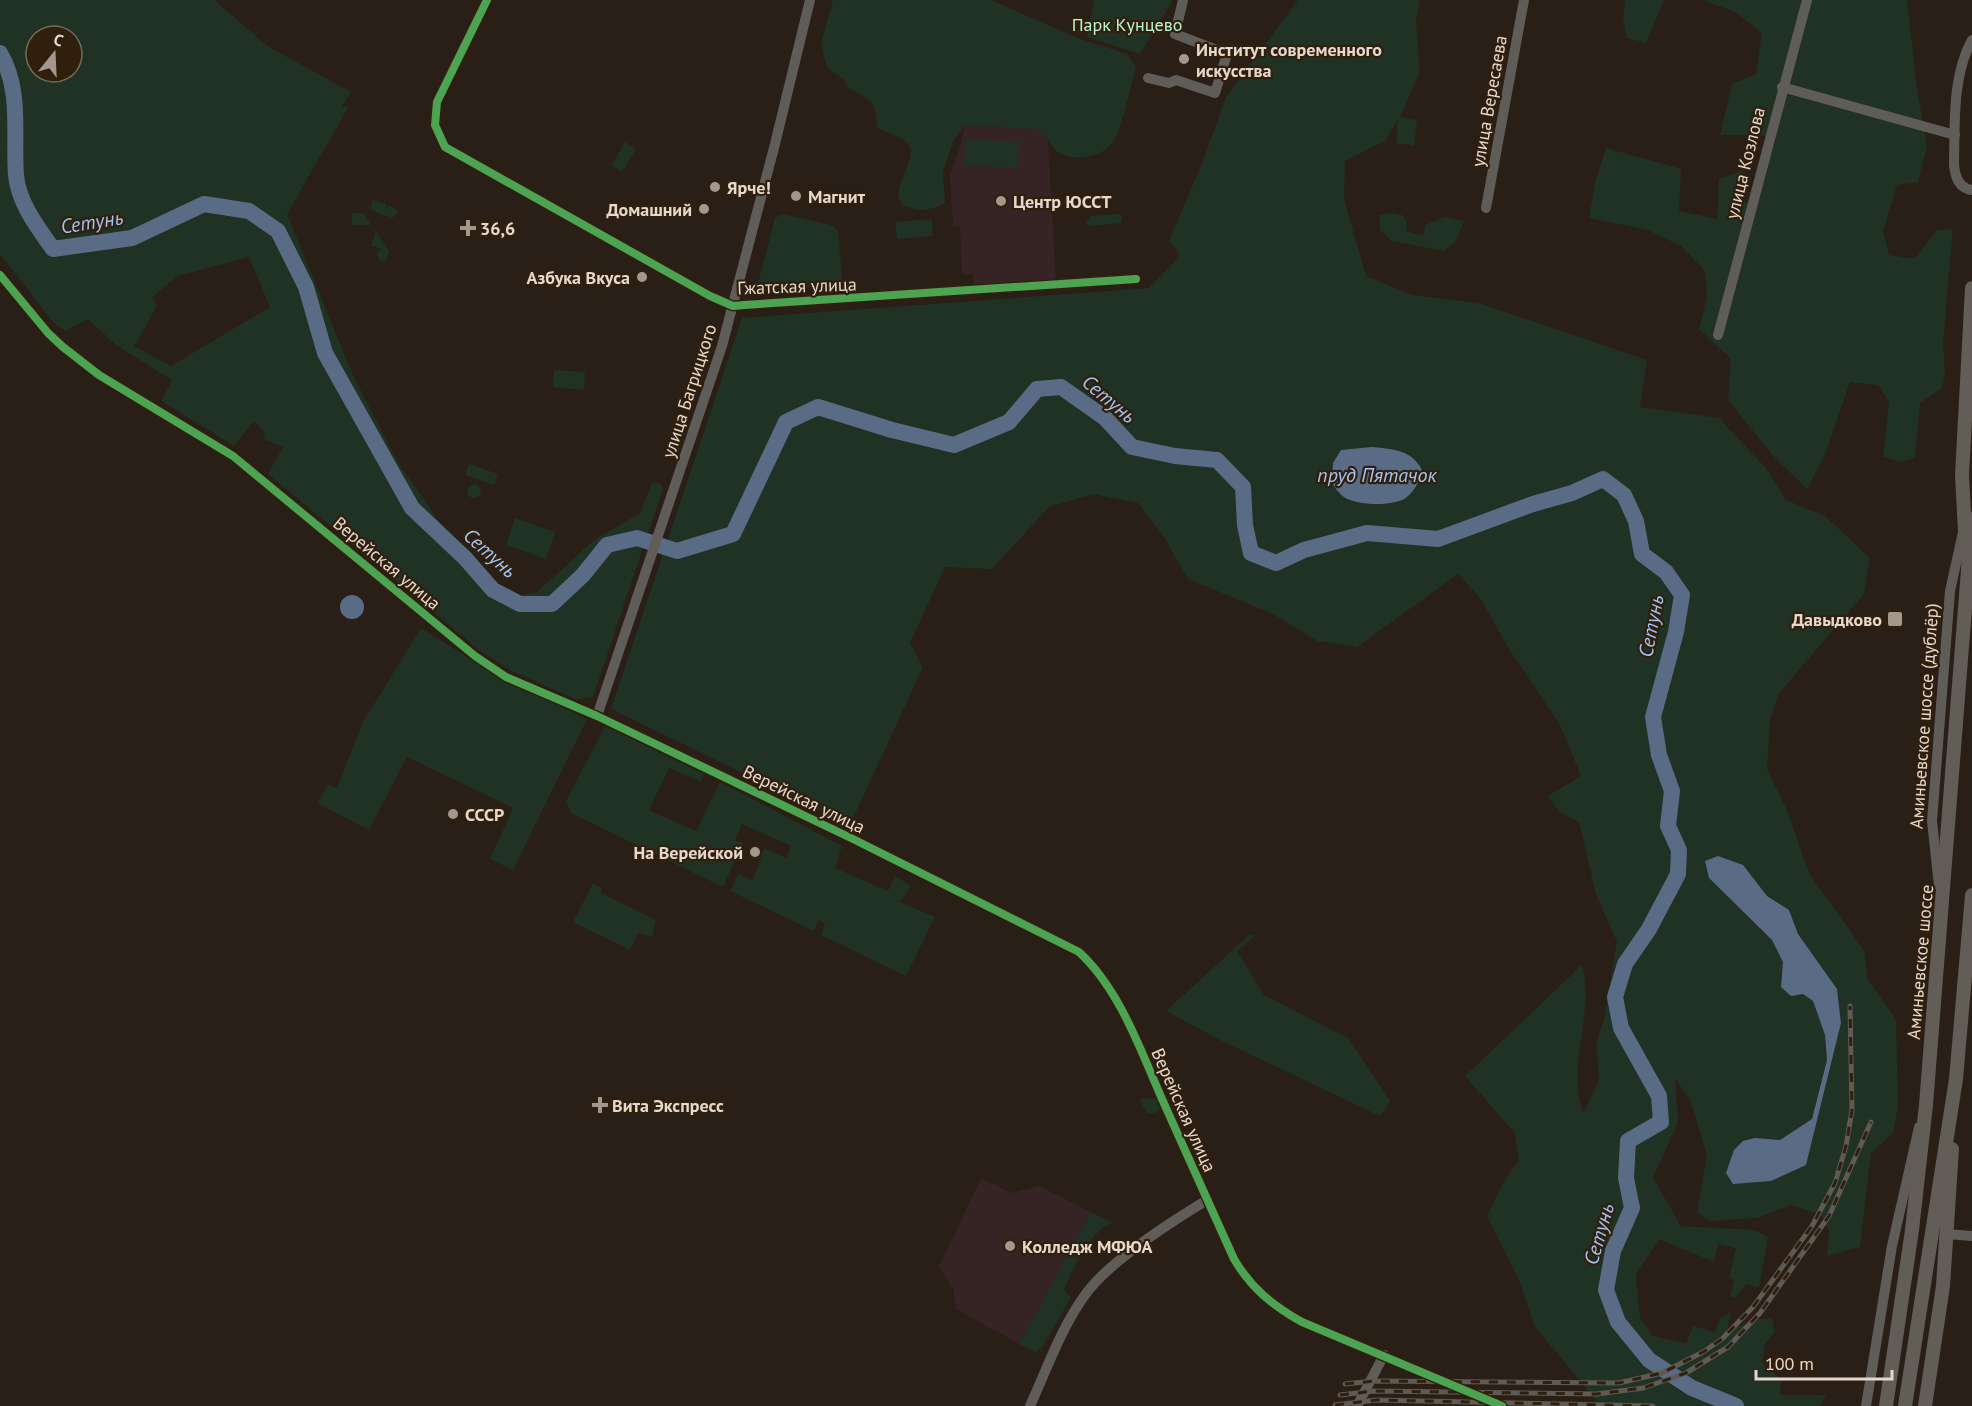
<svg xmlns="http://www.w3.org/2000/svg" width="1972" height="1406" viewBox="0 0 1972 1406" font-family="'PT Sans',sans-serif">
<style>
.education{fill:#362324}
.green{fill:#1f3224;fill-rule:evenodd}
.water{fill:#5a6c85}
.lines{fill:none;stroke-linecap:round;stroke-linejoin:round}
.river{stroke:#5a6c85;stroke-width:16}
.minor{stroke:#605d59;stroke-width:10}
.major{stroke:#635d57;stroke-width:14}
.rail-casing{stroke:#5f5a54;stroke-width:5}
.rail{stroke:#311f0e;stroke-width:3;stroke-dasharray:9;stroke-linecap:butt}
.cycleway-casing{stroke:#311f0e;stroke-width:11}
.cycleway{stroke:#4ca352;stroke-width:8}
.poi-dot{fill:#a3988e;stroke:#311f0e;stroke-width:2}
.labels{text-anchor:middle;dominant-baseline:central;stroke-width:4.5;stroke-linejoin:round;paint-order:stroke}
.park-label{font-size:18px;fill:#b9f5ce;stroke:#311f0e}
.poi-label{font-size:18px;font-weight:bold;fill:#e5d9ce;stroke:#311f0e;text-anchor:start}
.street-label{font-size:18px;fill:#e5d9ce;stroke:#311f0e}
.water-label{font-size:20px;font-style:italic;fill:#a0c5f6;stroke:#311f0e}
</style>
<rect width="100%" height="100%" fill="#291f16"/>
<!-- education -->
<g class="education">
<polygon points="973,85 1046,109 1056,280 974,287 973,274 962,274 960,227 953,227 950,175 962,140"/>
<polygon points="981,1178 1012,1193 1040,1186 1091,1212 1019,1344 956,1309 953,1288 939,1267"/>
</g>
<!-- green -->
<g class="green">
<path d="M0,0H214L269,47L351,92L341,108L349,106L287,214L352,373L396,459L447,533L496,584L507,592L520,595L537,592L594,540L640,513L651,485L654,482L662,484L663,488L593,697L577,700L510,670L479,650L268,474L283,447L265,440L263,430L254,421L234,446L161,401L172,380L116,345L88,319L65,331L53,322L0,254ZM36,36H72V72H36ZM249,257L270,307L171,366L134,346L157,306L152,297L178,276Z"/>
<path d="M833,0H991L1080,39L1127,54L1136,67C1132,83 1121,130 1113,142C1102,158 1073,162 1058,152C1050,147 1049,136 1040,131C1035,127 970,125 963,127L953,142L943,171L945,203C936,208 923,212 914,209C877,201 919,164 909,145C903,135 886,134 877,127L875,109L872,102L848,87L844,79L829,69L825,61L821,43Z"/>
<polygon points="1094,0 1173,0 1140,54 1087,37"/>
<path d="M1298,0H1420L1416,20L1420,72L1400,117L1417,120L1414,146L1396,143L1398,119L1386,140L1345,161L1344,199L1366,276L1412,295L1479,303L1647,360L1640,407L1719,418L1766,468L1786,500L1825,516L1870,558L1864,594L1779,693L1770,721L1767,769L1787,810L1809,873L1864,950L1868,980L1896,1019L1898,1107L1893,1133L1871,1153L1860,1247L1827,1256L1829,1231L1821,1215L1791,1205L1757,1218L1710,1221L1697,1213L1707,1155L1691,1102L1675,1078L1678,1122L1653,1178L1681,1226L1755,1230L1768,1237L1759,1287L1746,1284L1735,1298L1730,1297L1734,1280L1729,1278L1736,1248L1718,1244L1714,1262L1659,1239L1636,1275L1640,1318L1652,1336L1686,1343L1693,1326L1715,1332L1719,1319L1731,1312L1726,1333L1751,1320L1772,1318L1775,1332L1765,1344L1762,1362L1781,1379L1780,1395H1826L1820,1406H1601L1535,1327L1519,1280L1487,1216L1503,1183L1519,1160L1514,1132L1465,1076L1582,965C1595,1014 1566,1065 1583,1113L1599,1080L1596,1043L1604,1019L1617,942L1596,894L1579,822L1559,812L1548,796L1581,776L1560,725L1507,646L1481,599L1458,574L1357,647L1317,641L1273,614L1188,579L1165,539L1138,503L1093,494L1049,507L992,569L945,567L910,643L923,667L850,825L611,709L742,318L1149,288L1180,256L1169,241L1203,161L1226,97ZM1742,865L1767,896L1789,910L1798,934L1837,989L1841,1023L1806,1165L1755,1138L1780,1140L1812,1119L1827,1060L1825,1035L1813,1001L1803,994L1781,987L1783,962L1772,940L1709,878Z"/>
<polygon points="1625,0 1664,0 1646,43 1627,38 1623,19"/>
<polygon points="1702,0 1907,0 1917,88 1927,146 1918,182 1897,185 1883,231 1889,255 1914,259 1937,230 1953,229 1943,343 1945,373 1942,388 1920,403 1915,458 1900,462 1883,457 1889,402 1878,385 1850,382 1826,452 1807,489 1776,459 1728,400 1731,359 1699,329 1707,296 1705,271 1681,246 1648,230 1589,218 1595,183 1606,148 1681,169 1679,211 1717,219 1719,179 1743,170 1739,195 1753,209 1777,136 1720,135 1732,84 1756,74 1762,33 1733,11"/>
<polygon points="966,139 1019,142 1017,168 964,165"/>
<polygon points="625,142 636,149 622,172 611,166"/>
<polygon points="372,200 387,204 386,209 389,205 398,211 393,218 370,210"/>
<polygon points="352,213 363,213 371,225 352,225"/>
<polygon points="1392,213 1402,215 1407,222 1406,231 1419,235 1424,234 1425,225 1445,217 1464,221 1455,242 1444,251 1392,241 1380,230 1379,215"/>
<polygon points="782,214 828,224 838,230 842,279 838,286 760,290 757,287 775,218"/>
<polygon points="1119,214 1122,217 1121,223 1089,226 1086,222 1090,216"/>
<polygon points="932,219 933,236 897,239 895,222"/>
<polygon points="376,231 389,252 387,259 380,262 376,253 382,249 371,246"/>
<polygon points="554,370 585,372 584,390 553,387"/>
<polygon points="469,464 498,474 494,485 465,475"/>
<circle cx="474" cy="491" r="7"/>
<polygon points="515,518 555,532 546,559 506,545"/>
<polygon points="421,628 504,680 587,719 513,870 490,859 513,808 407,757 369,830 317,803 328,785 337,788 363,722"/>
<polygon points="605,726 704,774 701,782 669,768 649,810 696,831 720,782 842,846 835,868 888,891 895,876 911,886 902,900 898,901 935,917 906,976 821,935 825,923 818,920 814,931 730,891 738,874 753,880 764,848 786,858 791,846 742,824 735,841 743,843 723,887 571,813 566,801"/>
<polygon points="593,883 602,888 601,893 656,920 652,937 638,933 630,950 573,922"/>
<polygon points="1250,934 1255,936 1237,951 1264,995 1348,1038 1390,1101 1380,1116 1216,1038 1166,1011"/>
<polygon points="1146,1098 1163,1099 1165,1105 1155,1113 1147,1113 1139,1099"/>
<path d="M1091,1212L1113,1223C1093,1227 1071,1271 1064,1290L1071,1297L1043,1346L1035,1352L1019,1344Z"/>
</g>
<!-- water -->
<g class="water">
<path d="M1372,447C1394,449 1413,450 1423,472C1419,481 1414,493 1404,499C1391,506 1357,506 1344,497C1339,494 1335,487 1332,483L1333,463L1341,450Z"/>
<circle cx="352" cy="607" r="12"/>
<polygon points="1718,856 1743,865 1767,896 1789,910 1798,934 1837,989 1841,1023 1806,1165 1771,1181 1733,1184 1726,1173 1734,1150 1743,1141 1755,1138 1780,1140 1812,1119 1827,1060 1825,1035 1813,1001 1803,994 1791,996 1781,987 1783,962 1772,940 1709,878 1705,861"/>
</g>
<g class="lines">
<!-- river -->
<path class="river" d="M0,53C22,90 13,134 16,175C18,202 38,228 53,249L132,238L204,204L249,211L278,231L306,287L325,353L412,508L465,558L493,590L520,604H552L583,575L607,545L637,538L677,551L733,534L786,422L818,407L892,430L954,445L1009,422L1037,389L1061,387L1105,418L1132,447L1175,456L1217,460L1243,487L1245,525L1251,553L1276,563L1304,550L1367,533L1438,539L1533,504L1572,493L1603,479L1624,495L1636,521L1642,554L1666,572L1682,595L1676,632L1653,717L1659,755L1672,791L1668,826L1679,850L1678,874L1649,929L1625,964L1615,997L1621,1028L1659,1096L1661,1122L1628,1141L1626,1178L1632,1208L1613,1251L1606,1290L1618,1322L1649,1360L1692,1388L1736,1406"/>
<!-- minor -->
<g class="minor">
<polyline points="487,0 437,102 435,125 445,147 710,296 733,306 744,305 1136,279"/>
<path d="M1972,40C1952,76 1955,123 1954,164C1955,176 1958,188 1972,190"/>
<polyline points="1148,78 1169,83 1176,80 1215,93 1227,54 1175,34 1183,0"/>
<polyline points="1782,87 1955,135"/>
<polyline points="1486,208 1524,0"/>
<path d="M0,275L48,333L63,347L99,375L233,456L475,656L506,677L597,716L853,839L1079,952C1120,990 1140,1049 1162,1099C1186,1152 1210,1206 1234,1259C1251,1288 1272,1305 1302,1322L1502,1406"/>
<polyline points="1718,335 1807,0"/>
<polyline points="597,716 722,346 775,144 810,0"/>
<polyline points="1939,886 1932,821 1950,591 1965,523"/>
<polyline points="1947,1234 1972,1236"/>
<path d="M1030,1406C1047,1369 1061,1328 1085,1295C1109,1261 1171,1222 1207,1200"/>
<polyline points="1357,1406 1384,1355"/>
<polyline points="1866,1406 1892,1246 1919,1127"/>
</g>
<!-- major -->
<g class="major">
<polyline points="1965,531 1962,475 1972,288"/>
<polyline points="1886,1406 1912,1230 1926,1105 1972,519"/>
<polyline points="1905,1406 1956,1079 1972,895"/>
<polyline points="1925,1406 1943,1286 1952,1149"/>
</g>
<!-- rail casing -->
<g class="rail-casing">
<g id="rail">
<polyline points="1345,1384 1374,1381 1619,1383 1662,1373 1703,1352 1722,1339 1753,1307 1812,1226 1835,1183 1846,1146 1852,1110 1850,1006"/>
<polyline points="1340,1395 1374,1391 1597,1394 1643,1388 1686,1373 1728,1347 1760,1313 1829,1216 1871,1122"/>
<polyline points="1335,1405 1376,1400 1653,1406"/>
</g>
</g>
<!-- rail -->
<use href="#rail" class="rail"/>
<!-- cycleway casing -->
<g class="cycleway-casing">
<g id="cycleway">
<polyline points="487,0 437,102 435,125 445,147 710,296 733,306 744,305 1136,279"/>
<path d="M0,275L48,333L63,347L99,375L233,456L475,656L506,677L597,716L853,839L1079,952C1120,990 1140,1049 1162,1099C1186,1152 1210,1206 1234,1259C1251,1288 1272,1305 1302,1322L1502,1406"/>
</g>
</g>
<!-- cycleway -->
<use href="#cycleway" class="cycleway"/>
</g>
<!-- markers -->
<g class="poi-dot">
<circle cx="1184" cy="59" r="6"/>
<circle cx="715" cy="187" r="6"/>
<circle cx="796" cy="196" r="6"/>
<circle cx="1001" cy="201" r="6"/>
<circle cx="704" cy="209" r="6"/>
<path d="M465 219h6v6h6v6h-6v6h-6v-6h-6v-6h6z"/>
<circle cx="642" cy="277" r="6"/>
<rect x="1887" y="611" width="16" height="16" rx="3"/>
<circle cx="453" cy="814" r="6"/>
<circle cx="755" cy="852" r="6"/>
<path d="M597 1096h6v6h6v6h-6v6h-6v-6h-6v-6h6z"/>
<circle cx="1010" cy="1246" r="6"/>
</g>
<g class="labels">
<!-- park labels -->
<g class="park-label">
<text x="1127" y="24">Парк Кунцево</text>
</g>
<!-- poi labels -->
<g class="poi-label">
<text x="1196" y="49">Институт современного<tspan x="1196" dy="21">искусства</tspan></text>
<text x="727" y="187">Ярче!</text>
<text x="808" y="196">Магнит</text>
<text x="1013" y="201">Центр ЮССТ</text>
<text x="692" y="209" text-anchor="end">Домашний</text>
<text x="480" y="228">36,6</text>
<text x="630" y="277" text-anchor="end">Азбука Вкуса</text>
<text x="1882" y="619" text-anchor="end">Давыдково</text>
<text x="465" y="814">СССР</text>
<text x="743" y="852" text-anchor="end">На Верейской</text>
<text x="612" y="1105">Вита Экспресс</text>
<text x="1022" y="1246">Колледж МФЮА</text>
</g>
<!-- street labels -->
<g class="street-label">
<text transform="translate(1489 101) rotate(-80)">улица Вересаева</text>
<text transform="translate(1745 163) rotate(-76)">улица Козлова</text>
<text transform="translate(797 286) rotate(-2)">Гжатская улица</text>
<text transform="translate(689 391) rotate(-72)">улица Багрицкого</text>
<text transform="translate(387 563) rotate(40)">Верейская улица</text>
<text transform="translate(1924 716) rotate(-86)">Аминьевское шоссе (дублёр)</text>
<text transform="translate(804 799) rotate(26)">Верейская улица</text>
<text transform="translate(1920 962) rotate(-85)">Аминьевское шоссе</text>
<text transform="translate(1184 1110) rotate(66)">Верейская улица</text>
</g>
<!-- water labels -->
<g class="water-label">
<text transform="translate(92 222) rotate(-9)">Сетунь</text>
<text transform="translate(1109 399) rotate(40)">Сетунь</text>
<text x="1377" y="475">пруд Пятачок</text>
<text transform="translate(490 553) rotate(42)">Сетунь</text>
<text transform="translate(1651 626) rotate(-79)">Сетунь</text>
<text transform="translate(1599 1234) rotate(-74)">Сетунь</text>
</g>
</g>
<!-- north arrow -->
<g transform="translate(54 54) rotate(18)"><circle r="28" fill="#311f0e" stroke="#79695b" stroke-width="1.5"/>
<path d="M0-4.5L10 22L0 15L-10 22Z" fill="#a3988e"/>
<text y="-9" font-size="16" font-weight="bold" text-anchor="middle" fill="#e5d9ce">С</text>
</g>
<!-- scale -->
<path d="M1756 1370v9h136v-9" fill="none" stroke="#e5d9ce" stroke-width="3"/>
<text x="1765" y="1370" font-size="18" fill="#e5d9ce" stroke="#311f0e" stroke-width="4.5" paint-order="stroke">100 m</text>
</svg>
